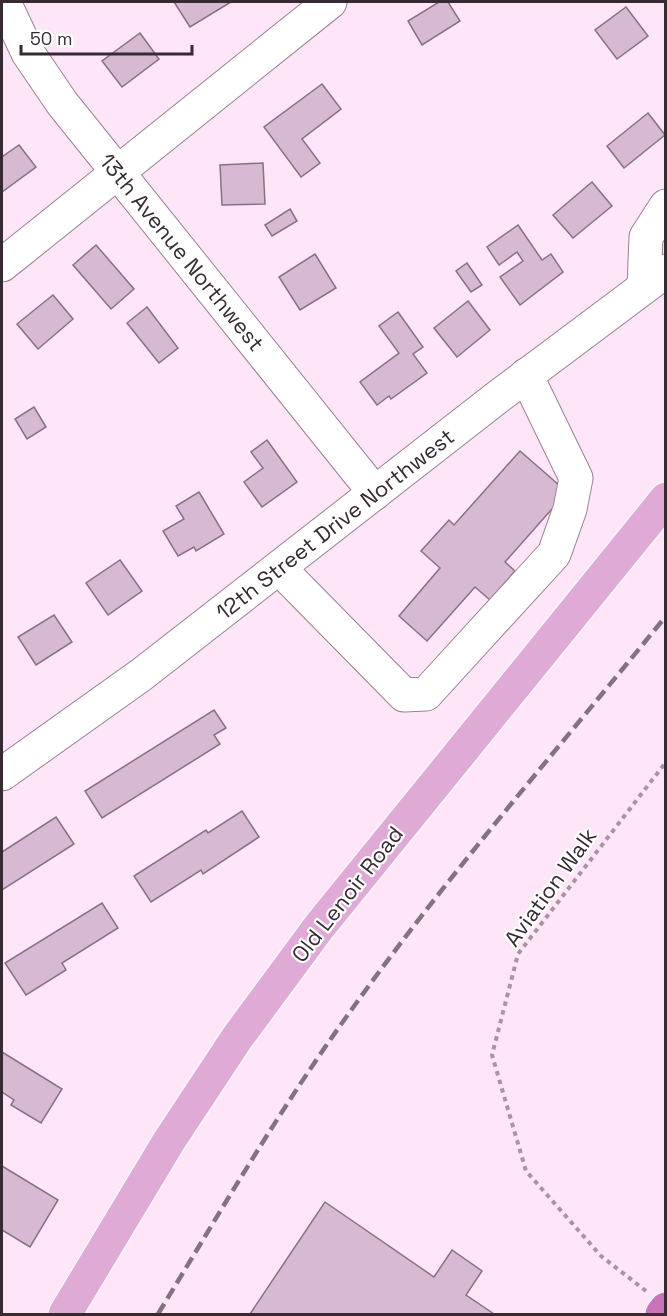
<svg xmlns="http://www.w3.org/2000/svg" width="667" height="1316" viewBox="0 0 667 1316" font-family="'Space Grotesk',sans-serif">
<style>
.building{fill:#d7bad1;stroke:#8b7085;stroke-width:1.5}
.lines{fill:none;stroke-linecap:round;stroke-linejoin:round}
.minor-casing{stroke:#9b8095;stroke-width:35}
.major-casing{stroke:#fff;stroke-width:35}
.highway-casing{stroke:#fff;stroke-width:35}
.path{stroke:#a894a3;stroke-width:4;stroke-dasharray:4.5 4.5;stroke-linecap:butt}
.minor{stroke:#fff;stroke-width:33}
.major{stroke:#dfabd6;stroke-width:33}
.highway{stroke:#c973bb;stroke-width:33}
.rail{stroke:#83727f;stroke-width:4.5;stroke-dasharray:12 6;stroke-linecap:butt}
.labels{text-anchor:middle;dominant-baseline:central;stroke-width:4.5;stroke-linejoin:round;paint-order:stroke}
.street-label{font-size:22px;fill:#362a33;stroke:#fff}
</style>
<rect width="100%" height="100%" fill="#fee5f8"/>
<!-- building -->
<g class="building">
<polygon points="174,2 231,2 190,27"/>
<polygon points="439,2 448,2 460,21 422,45 408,21"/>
<polygon points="626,7 648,36 617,59 595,30"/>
<polygon points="140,33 159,59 122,87 102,61"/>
<polygon points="322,84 341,109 302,139 320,163 301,177 264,127"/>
<polygon points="648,113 665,135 624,168 607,146"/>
<polygon points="19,145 36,167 2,192 2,157"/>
<polygon points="263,163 265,204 222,205 220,165"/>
<polygon points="592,182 612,206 573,238 553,215"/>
<polygon points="290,209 297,221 272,236 265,225"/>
<polygon points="518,225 542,260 551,254 563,272 520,305 500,277 523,261 517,252 499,265 487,247"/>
<polygon points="96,245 134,289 111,309 73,265"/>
<polygon points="315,254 336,288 300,310 279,277"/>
<polygon points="467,263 482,285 471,292 456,271"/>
<polygon points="53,295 73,319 38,349 17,324"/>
<polygon points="468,301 490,330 457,357 434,328"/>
<polygon points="147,307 178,348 159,363 127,323"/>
<polygon points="398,312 423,347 413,354 427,373 391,399 389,396 377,405 360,382 399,353 379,326"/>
<polygon points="34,407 46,427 27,439 15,419"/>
<polygon points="267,440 297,482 262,507 244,482 263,468 251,452"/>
<polygon points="520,451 567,492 505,562 515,571 490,600 475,587 427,641 399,616 440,568 421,551 449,520 454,525"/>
<polygon points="199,492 224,534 196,551 194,547 178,556 163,531 184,519 176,506"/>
<polygon points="120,560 142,591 108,615 86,583"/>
<polygon points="54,615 72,642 36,665 18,637"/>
<polygon points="214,710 226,728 214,735 220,744 102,818 85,791"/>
<polygon points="242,811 259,837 203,874 201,870 151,902 134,876 206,830 208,833"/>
<polygon points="56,817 74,844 2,890 2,852"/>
<polygon points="102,903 118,928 62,963 66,970 26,995 5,963"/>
<polygon points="2,1052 62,1089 41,1123 11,1105 14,1100 2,1092"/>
<polygon points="2,1166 58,1200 30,1247 2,1230"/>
<polygon points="325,1202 434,1277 452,1250 482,1271 466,1295 494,1314 250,1314"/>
</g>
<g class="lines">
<!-- minor casing -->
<g class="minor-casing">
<g id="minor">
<polyline points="4,2 28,53 62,103 375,493"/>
<polyline points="2,265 330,2"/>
<polyline points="644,285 646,237 666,206"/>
<polyline points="280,569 404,695 426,694 554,554 570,509 576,478 526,375"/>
<polyline points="2,774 141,675 499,396 666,271"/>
</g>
</g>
<!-- major casing -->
<g class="major-casing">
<polyline id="major" points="65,1314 169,1141 237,1038 319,927 666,499"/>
</g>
<!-- highway casing -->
<g class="highway-casing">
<polyline id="highway" points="662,1314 666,1309"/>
</g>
<!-- path -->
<polyline class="path" points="646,1291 601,1256 526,1171 492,1055 518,954 666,762"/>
<!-- minor -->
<use href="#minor" class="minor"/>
<!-- major -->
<use href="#major" class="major"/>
<!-- highway -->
<use href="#highway" class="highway"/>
<!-- rail -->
<path class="rail" d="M158,1314C219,1214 278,1112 347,1016C446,877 558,749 666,616"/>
</g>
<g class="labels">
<!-- street labels -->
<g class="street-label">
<text transform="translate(182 252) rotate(51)">13th Avenue Northwest</text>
<text transform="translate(335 524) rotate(-38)">12th Street Drive Northwest</text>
<text transform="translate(550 887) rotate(-54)">Aviation Walk</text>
<text transform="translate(347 894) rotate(-52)">Old Lenoir Road</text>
</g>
</g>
<!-- border -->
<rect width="667" height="1316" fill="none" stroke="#362a33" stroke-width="6"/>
<!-- scale -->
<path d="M21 45v9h171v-9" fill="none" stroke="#362a33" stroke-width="3"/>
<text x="30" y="45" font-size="18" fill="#362a33" stroke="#ffffff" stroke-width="4.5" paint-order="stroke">50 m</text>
</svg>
